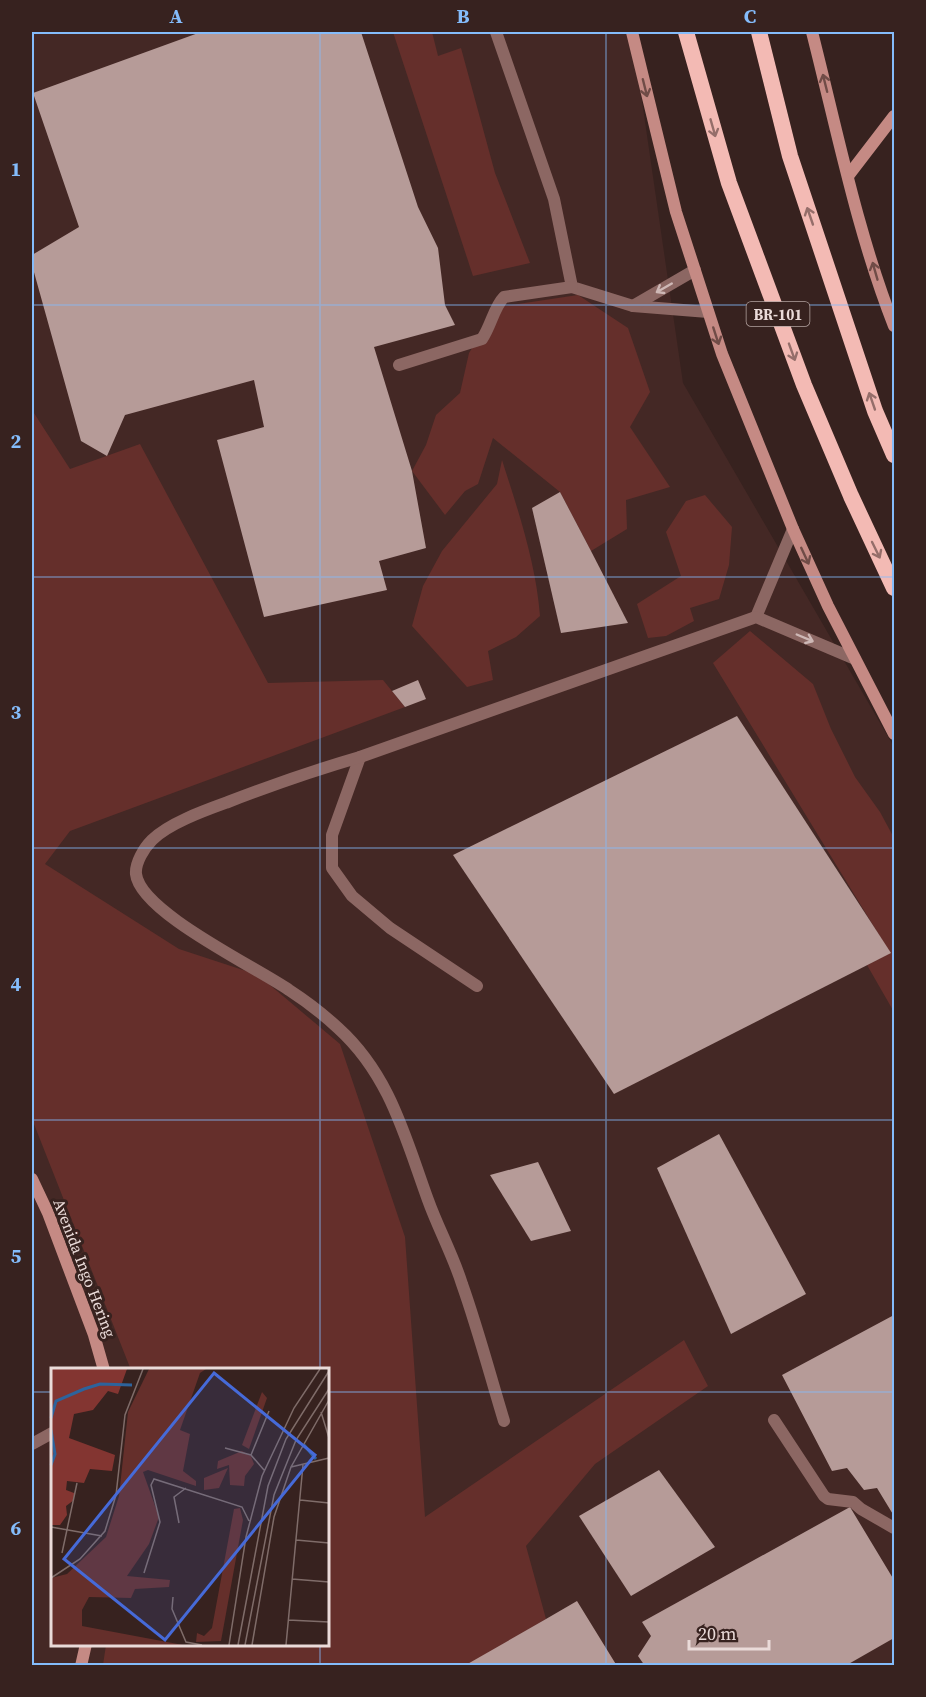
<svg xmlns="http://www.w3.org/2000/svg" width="926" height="1697" viewBox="0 0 926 1697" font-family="'Source Serif 4',serif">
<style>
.built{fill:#442825;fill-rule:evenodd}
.green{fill:#652f2b}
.building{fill:#b69b98}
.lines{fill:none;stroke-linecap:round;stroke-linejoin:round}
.service{stroke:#8c6763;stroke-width:12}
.secondary{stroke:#c58a84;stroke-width:12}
.trunk{stroke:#f3bab4;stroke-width:16}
.oneway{stroke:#704c47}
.oneway2{stroke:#956e6a}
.oneway3{stroke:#ceb8b6}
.grid{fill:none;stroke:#84bcfb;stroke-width:1.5;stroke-opacity:0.55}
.labels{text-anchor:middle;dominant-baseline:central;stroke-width:6;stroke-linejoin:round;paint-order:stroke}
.shield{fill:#37221f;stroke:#b4a4a1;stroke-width:1.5}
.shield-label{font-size:15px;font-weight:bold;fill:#eadbd9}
.street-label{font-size:16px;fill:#eadbd9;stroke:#37221f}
.inset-river{fill:none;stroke:#2d639c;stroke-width:3}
.inset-road{fill:none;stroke:#7f6c69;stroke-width:1.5}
.view{fill:#466ad8;fill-opacity:0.15;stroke:#466ad8;stroke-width:3}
.inset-edge{fill:none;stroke:#eadbd9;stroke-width:3}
.neatline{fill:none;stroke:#84bcfb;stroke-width:2}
.grid-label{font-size:20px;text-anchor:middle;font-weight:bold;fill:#84bcfb}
</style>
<rect width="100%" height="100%" fill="#37221f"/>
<!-- built -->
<path class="built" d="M32,32H634V46L683,383L894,747V1665L32,1666ZM52,1370H327V1644H52Z"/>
<!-- green -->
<g class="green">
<polygon points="393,32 432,32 438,56 461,48 495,173 530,263 473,276"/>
<polygon points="578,295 628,328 650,392 630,427 670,487 626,500 627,529 591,551 560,492 493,438 478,484 465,491 445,515 412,471 426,445 436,415 460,393 469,353 498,307"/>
<polygon points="32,410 70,469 140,444 268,683 383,680 405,707 70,831 45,864 179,949 258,975 340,1044 405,1237 425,1517 684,1340 708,1386 595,1464 526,1546 546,1619 468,1665 103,1665 106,1645 327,1644 327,1370 131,1370 32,1119"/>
<path d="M502,460C518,510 536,563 540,616L516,637L488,651L493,680L467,687L412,626L423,586L442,551L497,484Z"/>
<polygon points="705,495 732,527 729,565 719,599 690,608 694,621 666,636 648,638 637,604 681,576 666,532 686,501"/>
<polygon points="750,631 813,684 831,729 855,777 880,812 894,838 894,1012 867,965 890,953 713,663"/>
</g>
<!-- building -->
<g class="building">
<polygon points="201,32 361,32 418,207 438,248 445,305 455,325 374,347 412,471 426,548 379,561 387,590 264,617 217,440 264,427 254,380 125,415 107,456 81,441 32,265 32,255 79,227 33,93"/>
<polygon points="560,492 591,551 628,623 561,633 532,508"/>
<polygon points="418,680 426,699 405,707 392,691"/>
<polygon points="737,716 891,953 614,1094 453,855"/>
<polygon points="719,1134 806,1294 731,1334 657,1168"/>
<polygon points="538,1162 571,1231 531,1241 490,1175"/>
<polygon points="894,1315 894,1516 877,1488 864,1490 847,1468 832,1471 782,1375"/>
<polygon points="659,1470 715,1547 631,1596 579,1516"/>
<polygon points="850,1507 894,1580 894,1638 845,1666 645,1666 638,1656 651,1636 642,1622"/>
<polygon points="577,1601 617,1666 464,1666 546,1619"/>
</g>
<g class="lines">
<!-- service -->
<g class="service">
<polyline points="496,32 554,199 572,287 633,306 708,312"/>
<polyline points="633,306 695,270"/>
<path d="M399,365L482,339C491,326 494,307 504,297L572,287"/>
<polyline points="756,617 793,529"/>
<polyline points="360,757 332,835 332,868 352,896 390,928 477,986"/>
<polyline points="774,1420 824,1496 828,1499 853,1502 861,1509 894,1528"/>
<path d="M504,1421C490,1375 478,1329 462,1284C453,1255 438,1228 428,1200C405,1137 390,1075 338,1028C323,1014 306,1001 289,990C256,967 140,912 136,874C135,863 144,848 152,840C169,823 206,810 228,802C272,785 315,770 360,757L756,617L855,659"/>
<polyline points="32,1444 52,1433"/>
</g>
<!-- secondary -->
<g class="secondary">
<polyline points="632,32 676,212 722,354 793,529 828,606 894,734"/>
<path d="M812,32C837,130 857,232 894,326"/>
<polyline points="848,176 894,116"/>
<polyline points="32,1179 48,1213 94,1335 104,1370"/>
<polyline points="81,1666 86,1644"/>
</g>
<!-- trunk -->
<g class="trunk">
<polyline points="686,32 729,183 804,385 851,496 894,588"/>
<polyline points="759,32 790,156 875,411 894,455"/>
</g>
</g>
<!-- one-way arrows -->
<defs><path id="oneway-shaft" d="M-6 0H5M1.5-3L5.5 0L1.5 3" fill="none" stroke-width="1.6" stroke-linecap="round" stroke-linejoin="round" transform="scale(1.5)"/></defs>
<g class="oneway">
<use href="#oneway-shaft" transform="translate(825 83) rotate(-104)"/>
<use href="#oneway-shaft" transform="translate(645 88) rotate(76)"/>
<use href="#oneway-shaft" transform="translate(875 271) rotate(-106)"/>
<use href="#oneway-shaft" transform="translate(716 336) rotate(72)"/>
<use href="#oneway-shaft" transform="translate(805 556) rotate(65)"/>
</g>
<g class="oneway2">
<use href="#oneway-shaft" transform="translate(713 128) rotate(74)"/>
<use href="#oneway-shaft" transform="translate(810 216) rotate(-109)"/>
<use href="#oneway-shaft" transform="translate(792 352) rotate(70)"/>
<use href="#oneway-shaft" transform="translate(872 401) rotate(-109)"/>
<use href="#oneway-shaft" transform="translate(876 550) rotate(64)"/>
</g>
<g class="oneway3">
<use href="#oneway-shaft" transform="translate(664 288) rotate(150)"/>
<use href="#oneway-shaft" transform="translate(805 638) rotate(23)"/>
</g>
<!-- grid -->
<path class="grid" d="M320,32V1370M606,32V1666M32,305H894M32,577H894M32,848H894M32,1120H894M32,1392H52M327,1392H894M320,1644V1666"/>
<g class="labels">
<!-- shield labels -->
<rect class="shield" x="746.5" y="302" width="63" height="24" rx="4.5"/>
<g class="shield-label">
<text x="778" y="314">BR-101</text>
</g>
<!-- street labels -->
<g class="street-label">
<text transform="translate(85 1268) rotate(69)">Avenida Ingo Hering</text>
</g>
</g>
<!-- overview -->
<g transform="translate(51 1368)">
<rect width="278" height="278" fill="#37221f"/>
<path d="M98,1H155L149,5L129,62L139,66L132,103L145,113V118L97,102L92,104L108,149L98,176L76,208L119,212L118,219L84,221L80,230L38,229L31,242V258L132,277H0V210L16,206L55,169L68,128L77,44ZM211,24L216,30L198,81L191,77ZM191,83L200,88L203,96L194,108L193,118L179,117L178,97L166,101L167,93ZM177,100L168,120L153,122V110ZM189,140L192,152L170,273L145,274L146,265L153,268L161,260L183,141Z" fill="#652f2b"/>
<path d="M0,1H76L67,26L57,23L42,42L23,46L18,70L64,87L61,103L39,101L33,115L16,113L15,122L23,125V132L15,138L16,147L9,157H0Z" fill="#833531"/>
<path class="inset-river" d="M0,50L5,33L33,21L49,16L81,17M0,62L4,86L0,97M253,77L265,91"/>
<path class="inset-road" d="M270,44L278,70M174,80L200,87M240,99L278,90M213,102L200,87L218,43M249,132L278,135M128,155L123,129L135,120M0,159L51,168M245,172L278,175M11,185L26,115M93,205L109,154L100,117L103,111L191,139L198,153M0,210L29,191L54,163L65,127L74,47L92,1M241,211L278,214M122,229L121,241L135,274L151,277M237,252L278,254M178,277L195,169L211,108L243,40L269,1M187,277L217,118L235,71L278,3M194,277L223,127L245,72L278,21M201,277L223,149L240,99L278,32M235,277L252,97"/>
<path class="view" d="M163,5L264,87L114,272L13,191Z"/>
<rect width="278" height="278" class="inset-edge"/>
</g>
<!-- border -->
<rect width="926" height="1697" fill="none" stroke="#37221f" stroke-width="66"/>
<!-- scale -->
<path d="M689 1640v9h80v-9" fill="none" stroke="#eadbd9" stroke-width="3"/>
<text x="698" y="1640" font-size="18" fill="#eadbd9" stroke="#37221f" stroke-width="4.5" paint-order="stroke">20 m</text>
<rect x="33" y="33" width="860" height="1631" class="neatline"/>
<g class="grid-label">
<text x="176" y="23">A</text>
<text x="463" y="23">B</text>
<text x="750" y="23">C</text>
<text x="16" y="176">1</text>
<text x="16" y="448">2</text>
<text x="16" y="719">3</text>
<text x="16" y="991">4</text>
<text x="16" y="1263">5</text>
<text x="16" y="1535">6</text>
</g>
</svg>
